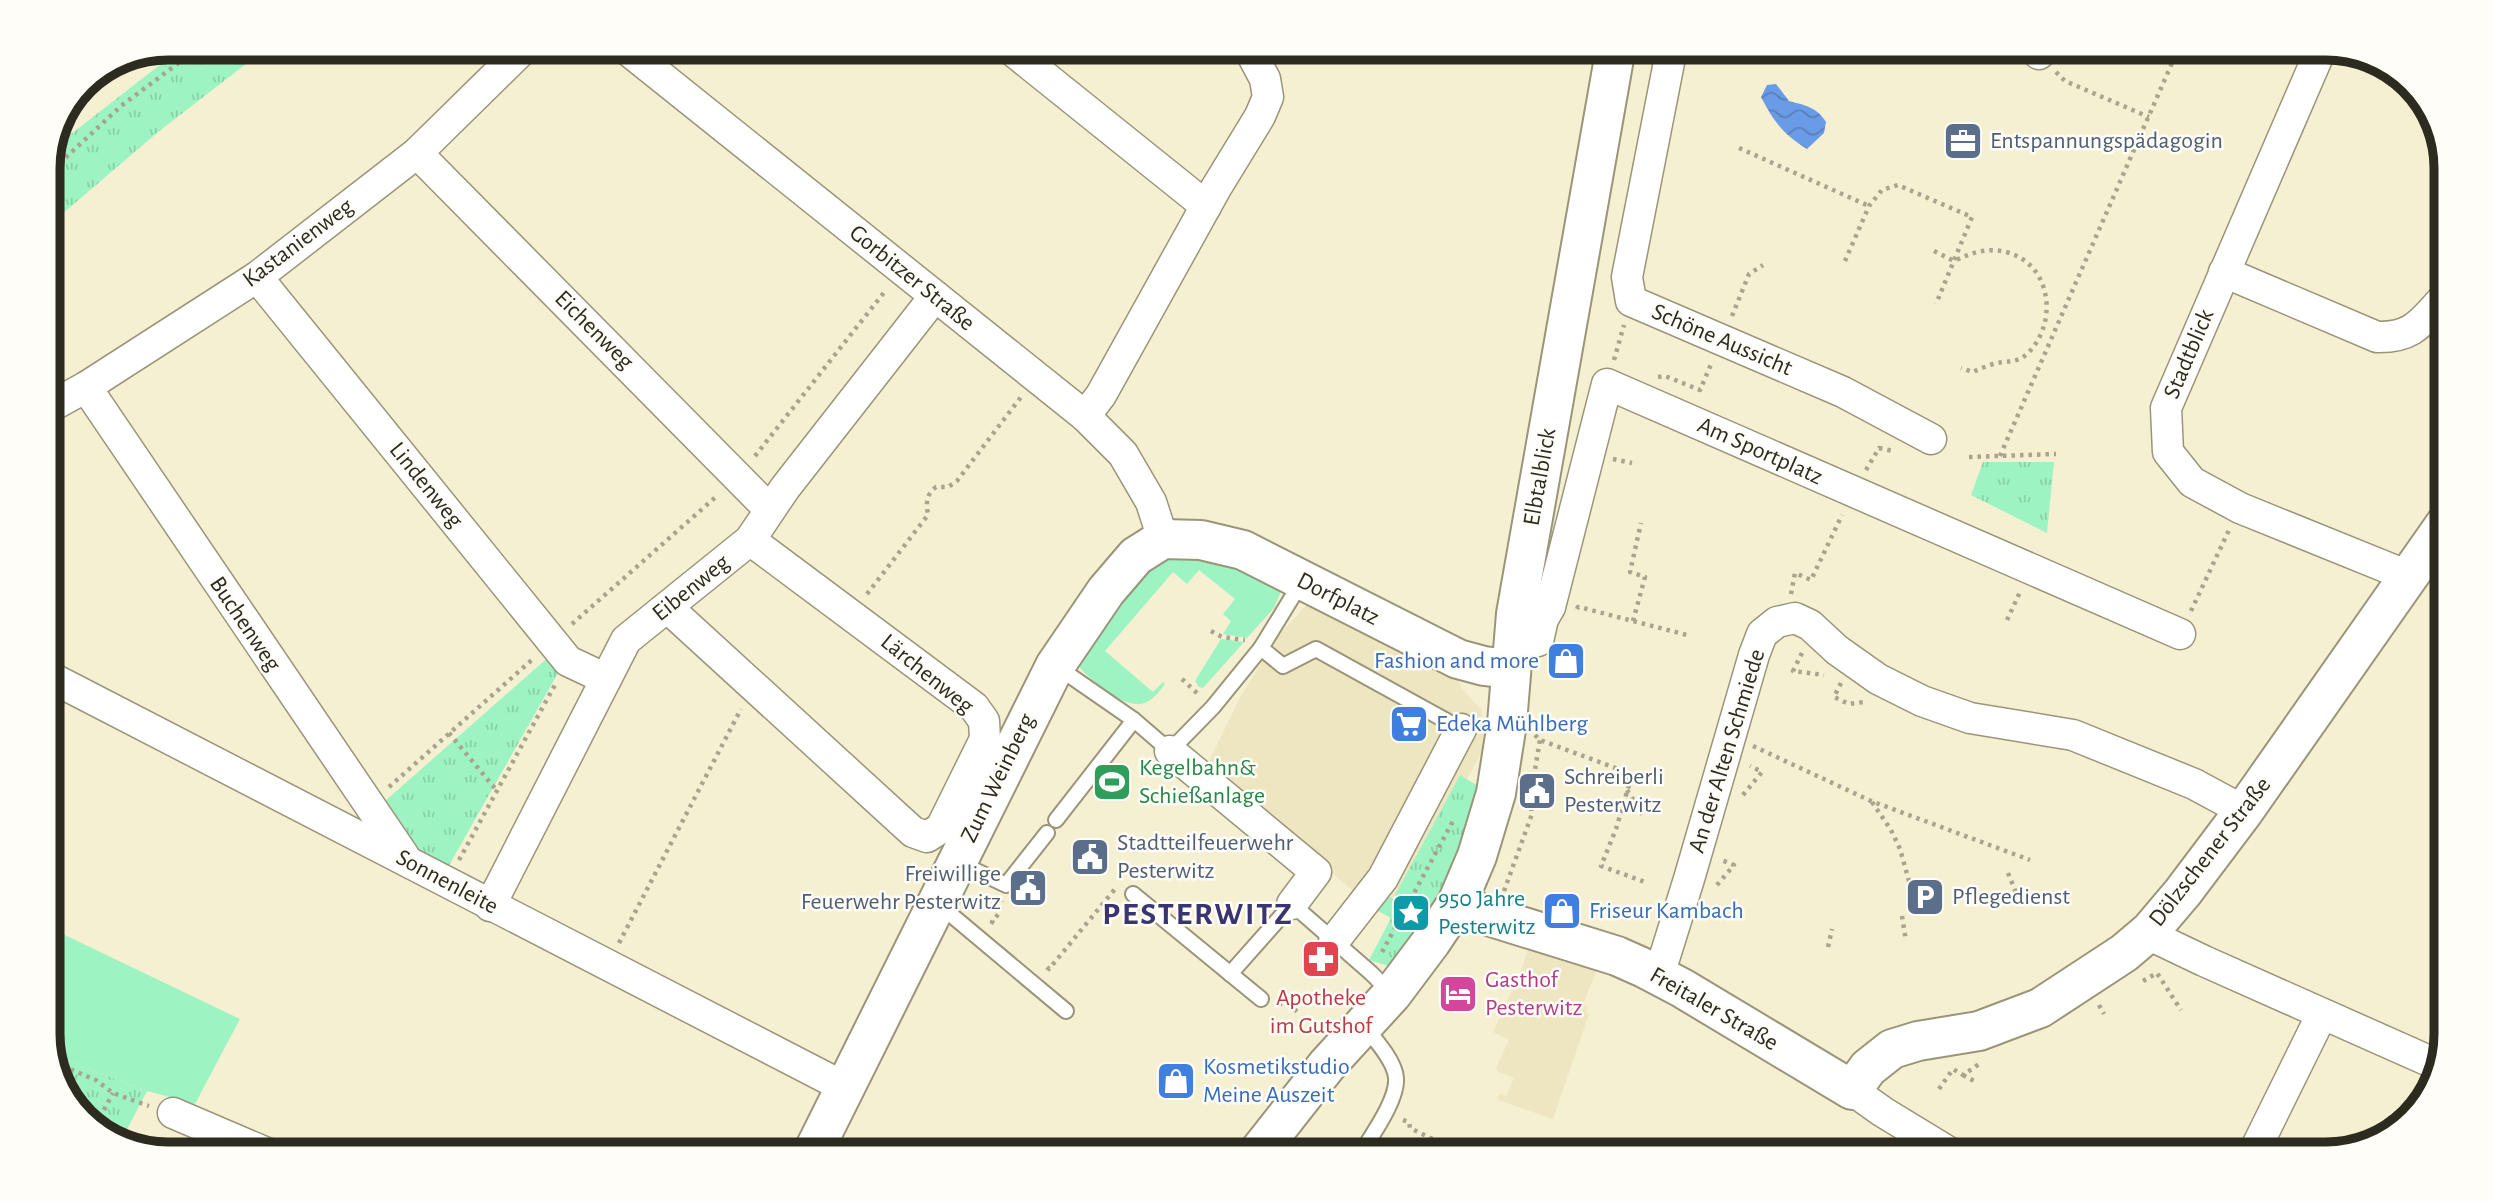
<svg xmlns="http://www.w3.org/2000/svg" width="2493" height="1201" viewBox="0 0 2493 1201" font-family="'Alegreya Sans',sans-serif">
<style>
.built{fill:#ede6c0}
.green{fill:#9ef3c2}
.park{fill:url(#park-tufts)}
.water{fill:url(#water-waves)}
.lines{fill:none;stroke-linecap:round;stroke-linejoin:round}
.lane-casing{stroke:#9a9579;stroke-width:18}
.street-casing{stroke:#9a9579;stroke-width:33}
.secondary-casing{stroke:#9a9579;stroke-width:42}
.path{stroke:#a9a48e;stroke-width:4.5;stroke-dasharray:3.5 5;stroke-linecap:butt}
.lane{stroke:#fff;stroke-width:14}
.street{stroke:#fff;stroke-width:30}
.secondary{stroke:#fff;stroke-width:38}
.labels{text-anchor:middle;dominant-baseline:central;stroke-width:5;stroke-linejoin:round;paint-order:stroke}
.service-label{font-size:24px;fill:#4e5e75;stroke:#fefdf7;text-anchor:start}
.street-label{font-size:24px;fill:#2d2a1f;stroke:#fefdf7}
.shop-label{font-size:24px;fill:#366cbe;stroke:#fefdf7;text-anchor:start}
.leisure-label{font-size:24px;fill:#27864d;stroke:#fefdf7;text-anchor:start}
.culture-label{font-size:24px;fill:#0d838f;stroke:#fefdf7;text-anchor:start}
.hotel-label{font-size:24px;fill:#b23c85;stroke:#fefdf7;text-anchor:start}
.health-label{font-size:24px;fill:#be3a42;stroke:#fefdf7}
.district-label{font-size:32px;font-weight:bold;letter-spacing:2px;fill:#3a3470;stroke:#fefdf7}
.rim{fill:none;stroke:#2d2a1f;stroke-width:9}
</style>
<defs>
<pattern id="park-tufts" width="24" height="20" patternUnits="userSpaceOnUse" patternTransform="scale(1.75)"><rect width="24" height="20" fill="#9ef3c2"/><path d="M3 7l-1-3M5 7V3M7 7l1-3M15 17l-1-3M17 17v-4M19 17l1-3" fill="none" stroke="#88d0a6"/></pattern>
<pattern id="water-waves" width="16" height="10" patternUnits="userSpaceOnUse" patternTransform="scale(1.75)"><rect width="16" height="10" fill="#6a9be7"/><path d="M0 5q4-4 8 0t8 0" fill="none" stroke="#587fbb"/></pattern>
</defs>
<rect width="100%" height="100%" fill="#f6f0d3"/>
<!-- built -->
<g class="built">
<polygon points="1310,601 1455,672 1462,689 1481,709 1484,748 1391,918 1371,907 1208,763 1241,696 1278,636"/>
<polygon points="1528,949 1574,965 1597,970 1583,1004 1588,1006 1586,1013 1589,1014 1553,1119 1498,1100 1499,1094 1506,1096 1514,1078 1495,1070 1509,1040 1493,1032 1522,968"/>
</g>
<!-- green -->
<g class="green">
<path d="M1204,551L1282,589L1274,608L1247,638L1223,634L1231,621L1223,614L1235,599L1199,570L1187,584L1173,572L1105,651L1153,692L1163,682L1165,684C1160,691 1154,699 1145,703C1123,711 1084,675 1072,658L1160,557Z"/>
<polygon points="1221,639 1244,642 1203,688 1199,687 1195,681"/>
<polygon points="48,927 240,1019 195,1104 147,1091 52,1055 48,1042"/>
</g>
<!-- park -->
<g class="park">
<polygon points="183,47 268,47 158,132 47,227 47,160 53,148"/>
<polygon points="1983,462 2054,462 2047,533 1971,495"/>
<polygon points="552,654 562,666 447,869 425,858 385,801"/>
<polygon points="1460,775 1485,790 1469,845 1405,960 1389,966 1369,960 1391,918 1371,907 1380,892 1393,899"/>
<polygon points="52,1055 147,1091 120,1143 115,1141 68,1101"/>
</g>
<!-- water -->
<path class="water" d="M1776,84L1789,101C1804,105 1817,107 1826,122L1824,133L1807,149C1783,134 1774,122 1761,97L1767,85Z"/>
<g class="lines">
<!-- lane casing -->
<g class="lane-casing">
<g id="lane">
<polyline points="1261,648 1302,581"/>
<polyline points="1056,666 1134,720 1170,751 1213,707 1261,648 1283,666 1316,649 1461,729"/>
<polyline points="1056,820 1134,720"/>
<polyline points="958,862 1006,885 1047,833"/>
<polyline points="1133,894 1261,999"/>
<polyline points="937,903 1066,1011"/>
<polyline points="1230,974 1292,904 1371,973 1391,993"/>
<path d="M1361,1153C1372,1135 1398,1099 1396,1078C1395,1061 1374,1038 1364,1026"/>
</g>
</g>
<!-- street casing -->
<g class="street-casing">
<g id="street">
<polyline points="624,47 1085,416 1123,454 1151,502 1163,539"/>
<polyline points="1008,47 1206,206"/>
<polyline points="1672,47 1627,277 1631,301 1843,392 1931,439"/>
<polyline points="2036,47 2039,54"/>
<polyline points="2322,47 2166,408 2168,452 2192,482 2240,508 2408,576"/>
<polyline points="417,153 769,509"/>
<path d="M2224,272L2377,337C2414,338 2422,321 2446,296"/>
<polyline points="257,277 568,661 606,679"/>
<polyline points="86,387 404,856"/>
<polyline points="48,408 86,387 257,277 417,153 525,47"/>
<polyline points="1085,416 1101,395 1216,188 1260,116 1268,97 1265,79 1248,47"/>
<polyline points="668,608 913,832 927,837 941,828 985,739 984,721 974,707 750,540"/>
<polyline points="1512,646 1538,641 1543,619 1550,607 1607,384 2180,634"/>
<polyline points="48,676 846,1088"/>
<polyline points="1170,751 1316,872 1292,904"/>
<polyline points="490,906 626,640 750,540 785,488 935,296"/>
<polyline points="2150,931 2160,940 2204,961 2438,1065"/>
<polyline points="1334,941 1383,878 1461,729"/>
<polyline points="1656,974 1664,959 1689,879 1754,655 1762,634 1777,622 1795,618 1810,625 1837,650 1878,679 1922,701 1970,718 2073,735 2194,784 2244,811"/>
<polyline points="1852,1090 1883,1112 1952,1154"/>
<polyline points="173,1113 269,1154"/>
<polyline points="2253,1154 2322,1014"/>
</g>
</g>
<!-- secondary casing -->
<g class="secondary-casing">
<g id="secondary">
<polyline points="1457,903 1485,915 1617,956 1644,968 1682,988 1852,1090 1868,1068 1892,1049 1918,1041 1979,1031 2040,1008 2124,953 2150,931 2183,892 2244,811 2446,523"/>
<polyline points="812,1154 1055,666 1106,591 1136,556 1163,539 1201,540 1243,550 1458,659 1484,666 1510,669"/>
<polyline points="1257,1154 1327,1065 1392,994 1431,942 1457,903 1477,856 1496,793 1507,723 1516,614 1616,47"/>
</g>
</g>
<!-- path -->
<g class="path">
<polyline points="1284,60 1288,47"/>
<polyline points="2056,72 2065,81 2149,117"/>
<polyline points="1739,148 1869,206"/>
<polyline points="51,152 56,167"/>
<polyline points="47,175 121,106 200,47"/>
<path d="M1934,251L1954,261C1971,253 1987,247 2006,252C2051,263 2059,322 2028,353C2017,364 2006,360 1993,364C1986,366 1979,369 1973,372L1961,368"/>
<polyline points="1845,261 1869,206 1882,190 1898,185 1972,217 1936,304"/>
<polyline points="1732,316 1749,274 1763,265"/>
<polyline points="1614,360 1624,325"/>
<polyline points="1658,377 1665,376 1700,390 1712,362"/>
<polyline points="755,456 886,290"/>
<polyline points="2000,456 2179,47"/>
<polyline points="1969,457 2056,454"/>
<polyline points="1613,459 1632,463"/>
<polyline points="1866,470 1879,448 1893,451"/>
<path d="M867,594L928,515C926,502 926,495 936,487H948L957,481L1021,397"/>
<polyline points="1791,594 1795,573 1811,580 1842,515"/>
<polyline points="1577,609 1578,607 1583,608 1687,635"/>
<polyline points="2191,611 2229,530"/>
<polyline points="2007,620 2020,592"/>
<polyline points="1633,621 1645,577 1630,572 1641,523"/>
<polyline points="572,624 718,495"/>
<polyline points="1211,631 1222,637 1245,640"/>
<polyline points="1802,653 1793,671 1824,675"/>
<polyline points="1182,679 1199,695"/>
<polyline points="1841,683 1834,697 1849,704 1864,702"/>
<polyline points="449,733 498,792"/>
<polyline points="1535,735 1540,740 1621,770 1629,785 1616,829 1601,866 1645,882"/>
<polyline points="1753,746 1871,801 2030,860"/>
<polyline points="389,787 534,658"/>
<polyline points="1627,790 1644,817"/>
<polyline points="1743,795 1762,772 1750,766"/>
<polyline points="1872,802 1891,830 1900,849 1918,913"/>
<polyline points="459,860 556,683"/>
<polyline points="2008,873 2017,895"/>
<polyline points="1717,885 1734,865 1721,860"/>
<polyline points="1504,891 1532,814 1530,799 1540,740"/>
<polyline points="1706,908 1726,915"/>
<polyline points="1902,916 1906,941"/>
<polyline points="994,923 992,922 999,913 1002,901"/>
<polyline points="619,943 741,709"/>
<polyline points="1828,947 1832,929"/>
<polyline points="1382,952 1453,821"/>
<polyline points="1047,967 1049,969 1115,889"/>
<polyline points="2143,981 2157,973 2181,1010"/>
<polyline points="1279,1003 1289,1005 1299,1013"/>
<polyline points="2099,1005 2104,1014"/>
<polyline points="55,1063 96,1080 113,1093 149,1106"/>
<polyline points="1963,1075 1976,1082"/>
<polyline points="1939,1089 1953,1069 1963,1075 1979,1064"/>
<polyline points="1403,1120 1409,1122 1410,1128 1459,1152"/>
<polyline points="96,1125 113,1093"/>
</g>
<!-- lane -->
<use href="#lane" class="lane"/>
<!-- street -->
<use href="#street" class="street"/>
<!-- secondary -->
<use href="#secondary" class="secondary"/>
</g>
<!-- icons -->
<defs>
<g id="office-square" transform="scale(2.0125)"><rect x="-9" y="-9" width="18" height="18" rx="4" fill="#5c6f8a" stroke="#fefdf7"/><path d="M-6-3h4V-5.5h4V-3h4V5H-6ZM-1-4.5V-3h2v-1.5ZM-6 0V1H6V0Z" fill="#fff"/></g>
<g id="shop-square" transform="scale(2.0125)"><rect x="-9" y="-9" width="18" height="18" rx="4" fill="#3f7fe0" stroke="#fefdf7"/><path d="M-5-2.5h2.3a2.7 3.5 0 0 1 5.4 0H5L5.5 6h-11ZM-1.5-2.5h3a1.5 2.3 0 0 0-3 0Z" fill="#fff"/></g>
<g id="supermarket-square" transform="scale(2.0125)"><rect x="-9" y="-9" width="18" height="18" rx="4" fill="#3f7fe0" stroke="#fefdf7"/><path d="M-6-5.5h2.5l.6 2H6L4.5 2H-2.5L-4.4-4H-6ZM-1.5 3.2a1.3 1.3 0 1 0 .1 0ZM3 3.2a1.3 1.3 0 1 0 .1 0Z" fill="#fff"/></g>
<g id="stadium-square" transform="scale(2.0125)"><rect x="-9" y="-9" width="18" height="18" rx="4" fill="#2e9e5b" stroke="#fefdf7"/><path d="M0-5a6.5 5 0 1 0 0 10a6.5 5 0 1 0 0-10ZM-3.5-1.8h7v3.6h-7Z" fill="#fff"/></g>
<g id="civic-square" transform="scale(2.0125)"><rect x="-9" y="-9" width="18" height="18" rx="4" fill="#5c6f8a" stroke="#fefdf7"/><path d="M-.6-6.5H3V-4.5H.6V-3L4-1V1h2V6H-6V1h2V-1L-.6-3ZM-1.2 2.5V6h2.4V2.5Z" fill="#fff"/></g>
<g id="parking-square" transform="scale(2.0125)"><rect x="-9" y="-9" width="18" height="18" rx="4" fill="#5c6f8a" stroke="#fefdf7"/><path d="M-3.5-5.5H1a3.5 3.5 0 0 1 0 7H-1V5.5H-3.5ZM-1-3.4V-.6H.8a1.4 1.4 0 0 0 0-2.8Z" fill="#fff"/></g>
<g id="sight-square" transform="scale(2.0125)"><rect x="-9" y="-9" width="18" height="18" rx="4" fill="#0f9aa8" stroke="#fefdf7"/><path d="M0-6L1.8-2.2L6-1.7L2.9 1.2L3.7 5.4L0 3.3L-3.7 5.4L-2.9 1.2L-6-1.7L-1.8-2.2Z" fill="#fff"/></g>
<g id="pharmacy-square" transform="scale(2.0125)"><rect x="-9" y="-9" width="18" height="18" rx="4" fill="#e0444e" stroke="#fefdf7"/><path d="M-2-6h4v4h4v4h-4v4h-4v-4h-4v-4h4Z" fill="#fff"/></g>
<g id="hotel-square" transform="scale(2.0125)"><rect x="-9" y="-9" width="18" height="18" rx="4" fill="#d1479c" stroke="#fefdf7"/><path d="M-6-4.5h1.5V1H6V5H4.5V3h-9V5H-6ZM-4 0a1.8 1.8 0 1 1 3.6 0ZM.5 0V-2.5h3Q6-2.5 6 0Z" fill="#fff"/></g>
</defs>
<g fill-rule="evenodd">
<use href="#office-square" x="1963" y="141"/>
<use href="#shop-square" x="1566" y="661"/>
<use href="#supermarket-square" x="1409" y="724"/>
<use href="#stadium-square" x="1112" y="782"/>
<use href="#civic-square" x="1537" y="791"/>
<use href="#civic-square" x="1090" y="857"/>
<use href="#civic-square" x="1028" y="888"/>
<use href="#parking-square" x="1925" y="897"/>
<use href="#shop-square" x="1562" y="911"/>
<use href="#sight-square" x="1411" y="913"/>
<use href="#pharmacy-square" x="1321" y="959"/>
<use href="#hotel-square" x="1458" y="994"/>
<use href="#shop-square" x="1176" y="1081"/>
</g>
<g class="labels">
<!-- service labels -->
<g class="service-label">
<text x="1990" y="141">Entspannungspädagogin</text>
<text x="1564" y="777">Schreiberli<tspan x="1564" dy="28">Pesterwitz</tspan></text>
<text x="1117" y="843">Stadtteilfeuerwehr<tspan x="1117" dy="28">Pesterwitz</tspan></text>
<text x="1001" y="874" text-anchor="end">Freiwillige<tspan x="1001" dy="28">Feuerwehr Pesterwitz</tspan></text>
<text x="1952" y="897">Pflegedienst</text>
</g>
<!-- street labels -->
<g class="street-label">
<text transform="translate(298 243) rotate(-37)">Kastanienweg</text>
<text transform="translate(912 278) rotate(39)">Gorbitzer Straße</text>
<text transform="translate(594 330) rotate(45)">Eichenweg</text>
<text transform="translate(1722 340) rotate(23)">Schöne Aussicht</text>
<text transform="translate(2189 354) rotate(-67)">Stadtblick</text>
<text transform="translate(1760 451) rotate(24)">Am Sportplatz</text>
<text transform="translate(1540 477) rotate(-80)">Elbtalblick</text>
<text transform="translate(426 485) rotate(51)">Lindenweg</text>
<text transform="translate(691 588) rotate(-39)">Eibenweg</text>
<text transform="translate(1338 599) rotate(27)">Dorfplatz</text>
<text transform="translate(245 624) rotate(56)">Buchenweg</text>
<text transform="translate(927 674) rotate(39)">Lärchenweg</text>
<text transform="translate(1727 751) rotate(-73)">An der Alten Schmiede</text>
<text transform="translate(998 778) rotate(-64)">Zum Weinberg</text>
<text transform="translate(2210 852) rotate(-52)">Dölzschener Straße</text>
<text transform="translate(447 882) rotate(28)">Sonnenleite</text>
<text transform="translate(1714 1009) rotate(30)">Freitaler Straße</text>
</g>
<!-- shop labels -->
<g class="shop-label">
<text x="1539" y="661" text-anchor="end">Fashion and more</text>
<text x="1436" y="724">Edeka Mühlberg</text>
<text x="1589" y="911">Friseur Kambach</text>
<text x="1203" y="1067">Kosmetikstudio<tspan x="1203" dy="28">Meine Auszeit</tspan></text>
</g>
<!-- leisure labels -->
<g class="leisure-label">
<text x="1139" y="768">Kegelbahn&amp;<tspan x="1139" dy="28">Schießanlage</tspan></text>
</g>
<!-- culture labels -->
<g class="culture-label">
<text x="1438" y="899">950 Jahre<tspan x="1438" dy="28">Pesterwitz</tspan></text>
</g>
<!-- hotel labels -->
<g class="hotel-label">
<text x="1485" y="980">Gasthof<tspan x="1485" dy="28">Pesterwitz</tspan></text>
</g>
<!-- health labels -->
<g class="health-label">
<text x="1321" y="998">Apotheke<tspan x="1321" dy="28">im Gutshof</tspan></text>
</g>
<!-- district labels -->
<g class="district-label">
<text x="1198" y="914">PESTERWITZ</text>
</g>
</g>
<!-- crop -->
<path d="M0 0H2493V1201H0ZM168 60H2326A108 108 0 0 1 2434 168V1034A108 108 0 0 1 2326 1142H168A108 108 0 0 1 60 1034V168A108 108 0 0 1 168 60Z" fill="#fefdf7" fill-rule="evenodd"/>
<path class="rim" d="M168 60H2326A108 108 0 0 1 2434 168V1034A108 108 0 0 1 2326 1142H168A108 108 0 0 1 60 1034V168A108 108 0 0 1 168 60Z"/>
</svg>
